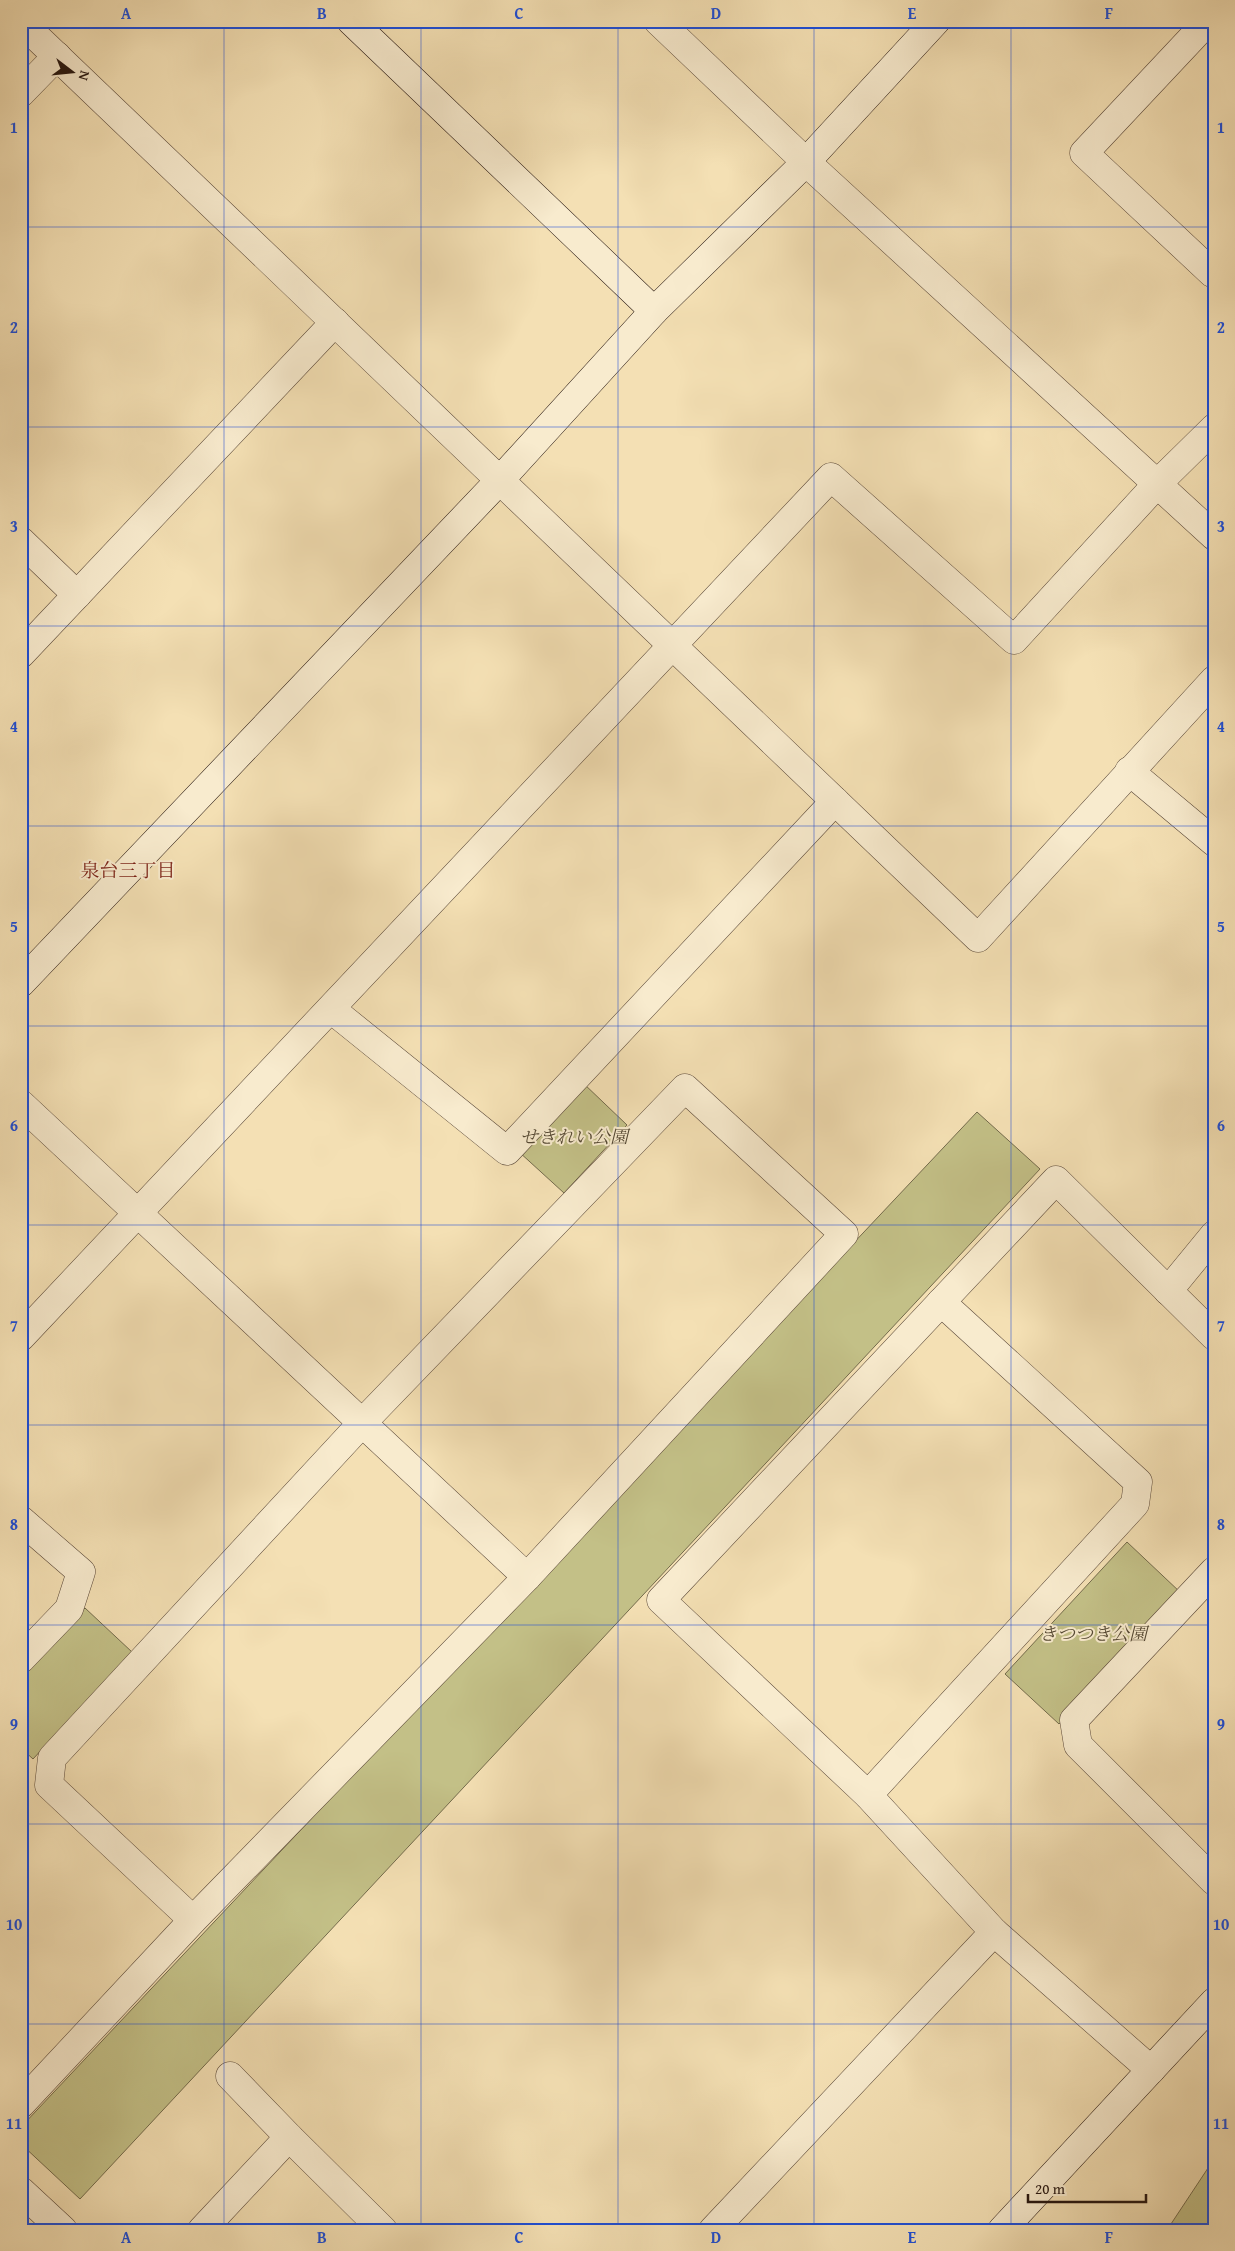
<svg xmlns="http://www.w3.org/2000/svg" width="1235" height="2251" viewBox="0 0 1235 2251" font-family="'Gentium Book Plus','Noto Serif JP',serif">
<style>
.green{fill:#c3c087;stroke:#746b4c}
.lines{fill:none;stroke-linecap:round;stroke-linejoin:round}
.street-casing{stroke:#5a4839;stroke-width:29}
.secondary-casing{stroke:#261610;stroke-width:29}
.street{stroke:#f8ebce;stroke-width:28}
.secondary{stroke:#f8ebce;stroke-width:28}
.grid{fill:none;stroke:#1d4ed8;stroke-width:1;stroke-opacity:0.55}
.labels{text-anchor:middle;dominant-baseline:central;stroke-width:4;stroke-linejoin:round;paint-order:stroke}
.park-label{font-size:18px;font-style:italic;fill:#554934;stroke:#f8ebce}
.neighbourhood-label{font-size:19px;fill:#7a1f14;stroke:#f8ebce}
.neatline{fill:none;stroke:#1d4ed8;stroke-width:2}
.grid-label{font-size:16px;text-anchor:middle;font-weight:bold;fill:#1d4ed8}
</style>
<rect width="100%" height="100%" fill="#f4e0b4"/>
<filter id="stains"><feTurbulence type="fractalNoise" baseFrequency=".004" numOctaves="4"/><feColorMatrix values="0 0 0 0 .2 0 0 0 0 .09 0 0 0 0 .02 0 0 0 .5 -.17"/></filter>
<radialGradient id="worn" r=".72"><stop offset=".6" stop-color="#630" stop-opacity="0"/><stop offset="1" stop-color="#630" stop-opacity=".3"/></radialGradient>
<!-- green -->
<g class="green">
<polygon points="582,1082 627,1125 564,1193 518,1151"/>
<polygon points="977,1112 1040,1169 80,2199 21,2144 21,2127"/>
<polygon points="1127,1542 1181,1593 1059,1724 1005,1674"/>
<polygon points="85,1608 132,1652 33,1759 21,1748 21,1675"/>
<polygon points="1214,2159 1214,2230 1167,2230"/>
</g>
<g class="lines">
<!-- street casing -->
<g class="street-casing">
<g id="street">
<polyline points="658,21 806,162 1214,536"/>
<polyline points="1208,21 1084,153 1212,273 1214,271"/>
<polyline points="21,22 978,938 1214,680"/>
<polyline points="21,93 57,56"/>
<polyline points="21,541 77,595"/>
<polyline points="21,654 335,322"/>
<polyline points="1129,771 1214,842"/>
<polyline points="331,1009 507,1151 835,801"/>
<polyline points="21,1104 527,1577"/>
<polyline points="1168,1291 1214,1235"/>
<polyline points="21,1337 831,477 1014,640 1157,484 1214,428"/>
<polyline points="21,1520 81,1572 69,1609 21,1659"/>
<polyline points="1214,1571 1074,1720 1078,1745 1214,1881"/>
<polyline points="868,1795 1135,1504 1138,1482 941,1302"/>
<polyline points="1151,2070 994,1932 868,1795 661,1600 1056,1180 1214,1336"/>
<polyline points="230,2076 289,2137 383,2230"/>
<polyline points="21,2104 193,1920 527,1577 844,1234 685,1088 362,1423 52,1758 49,1785 193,1920"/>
<polyline points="21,2191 63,2230"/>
<polyline points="202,2230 289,2137"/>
<polyline points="713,2230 994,1932"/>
</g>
</g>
<!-- secondary casing -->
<g class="secondary-casing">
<g id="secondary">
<polyline points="351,21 654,311"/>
<polyline points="21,983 500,480 654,311 806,162 936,21"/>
<polyline points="1002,2230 1214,2002"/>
</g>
</g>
<!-- street -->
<use href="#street" class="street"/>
<!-- secondary -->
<use href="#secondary" class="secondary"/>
</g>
<!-- grid -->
<path class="grid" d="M224,21V2230M421,21V2230M618,21V2230M814,21V2230M1011,21V2230M21,227H1214M21,427H1214M21,626H1214M21,826H1214M21,1026H1214M21,1225H1214M21,1425H1214M21,1625H1214M21,1824H1214M21,2024H1214"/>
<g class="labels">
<!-- park labels -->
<g class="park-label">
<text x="574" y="1136">せきれい公園</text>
<text x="1093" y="1633">きつつき公園</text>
</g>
<!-- neighbourhood labels -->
<g class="neighbourhood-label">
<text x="128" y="870">泉台三丁目</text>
</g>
</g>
<!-- margin -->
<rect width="1235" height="2251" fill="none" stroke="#f4e0b4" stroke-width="55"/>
<!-- north arrow -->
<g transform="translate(72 72) rotate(106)" stroke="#f8ebce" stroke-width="4" paint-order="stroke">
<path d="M0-4L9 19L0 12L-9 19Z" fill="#261610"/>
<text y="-8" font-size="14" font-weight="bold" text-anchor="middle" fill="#261610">N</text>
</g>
<!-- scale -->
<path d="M1028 2194v8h118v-8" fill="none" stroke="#261610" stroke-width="2.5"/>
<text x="1035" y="2194" font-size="15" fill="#261610" stroke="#f8ebce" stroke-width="4" paint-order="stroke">20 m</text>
<rect x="28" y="28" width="1180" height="2196" class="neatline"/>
<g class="grid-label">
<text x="126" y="19">A</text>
<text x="322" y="19">B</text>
<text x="519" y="19">C</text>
<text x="716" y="19">D</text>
<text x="912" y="19">E</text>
<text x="1109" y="19">F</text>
<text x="14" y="133">1</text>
<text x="1221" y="133">1</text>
<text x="14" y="333">2</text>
<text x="1221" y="333">2</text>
<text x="14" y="532">3</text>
<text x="1221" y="532">3</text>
<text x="14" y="732">4</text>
<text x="1221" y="732">4</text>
<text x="14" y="932">5</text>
<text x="1221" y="932">5</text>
<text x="14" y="1131">6</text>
<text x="1221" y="1131">6</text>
<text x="14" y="1331">7</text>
<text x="1221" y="1331">7</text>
<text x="14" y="1530">8</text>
<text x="1221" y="1530">8</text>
<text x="14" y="1730">9</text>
<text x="1221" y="1730">9</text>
<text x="14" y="1930">10</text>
<text x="1221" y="1930">10</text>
<text x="14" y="2129">11</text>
<text x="1221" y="2129">11</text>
<text x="126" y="2243">A</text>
<text x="322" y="2243">B</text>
<text x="519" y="2243">C</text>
<text x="716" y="2243">D</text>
<text x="912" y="2243">E</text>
<text x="1109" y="2243">F</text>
</g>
<rect width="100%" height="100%" filter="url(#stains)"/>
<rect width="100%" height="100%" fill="url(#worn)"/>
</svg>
